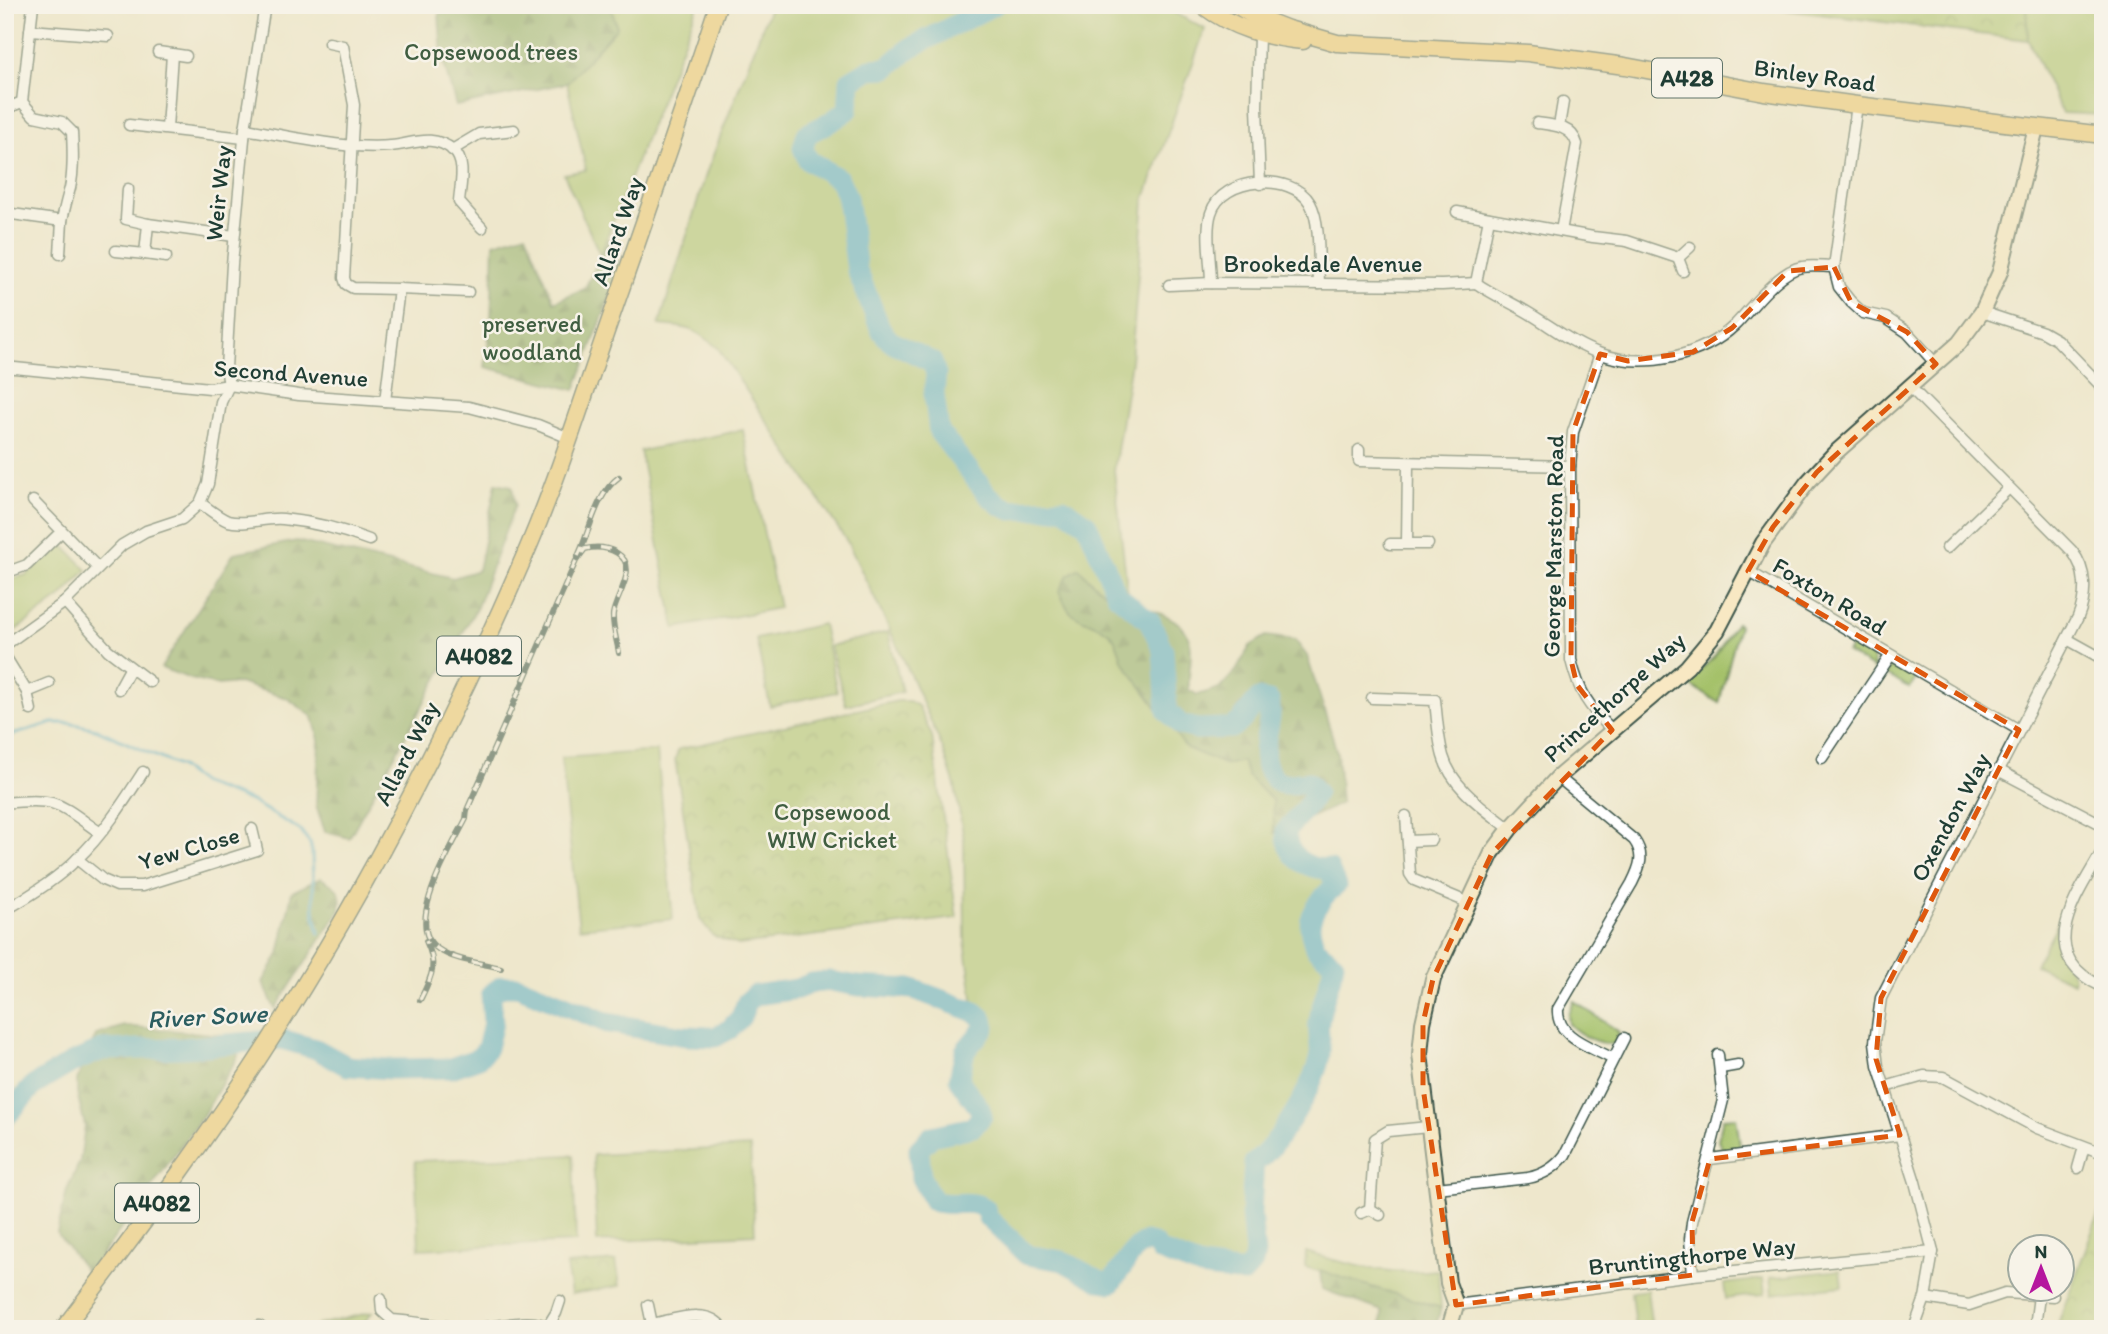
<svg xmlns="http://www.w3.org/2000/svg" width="2108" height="1334" viewBox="0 0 2108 1334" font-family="Itim,sans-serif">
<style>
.grass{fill:#a4c169;stroke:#627f4e;stroke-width:2}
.forest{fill:url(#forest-firs);stroke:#517248;stroke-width:2}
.park{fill:url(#park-crowns);stroke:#627f4e;stroke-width:2}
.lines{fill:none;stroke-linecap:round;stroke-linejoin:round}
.stream{stroke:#47a7c7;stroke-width:3.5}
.river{stroke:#47a7c7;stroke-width:21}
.street-casing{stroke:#3e564b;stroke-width:13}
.secondary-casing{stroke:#3e564b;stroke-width:18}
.primary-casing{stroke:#3e564b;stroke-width:19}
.street{stroke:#fff;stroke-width:10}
.secondary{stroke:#f8e8c3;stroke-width:14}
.primary{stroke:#edc569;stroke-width:16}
.rail-casing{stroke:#1f3d34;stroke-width:6}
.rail{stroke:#f7f3e8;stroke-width:3.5;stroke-dasharray:10;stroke-linecap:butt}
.marked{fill:none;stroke:#de580e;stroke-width:5;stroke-dasharray:14 9;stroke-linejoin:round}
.labels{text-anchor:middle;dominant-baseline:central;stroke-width:5;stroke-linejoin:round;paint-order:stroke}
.shield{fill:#f7f3e8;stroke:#60746a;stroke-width:2}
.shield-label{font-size:23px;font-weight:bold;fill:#1f3d34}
.park-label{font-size:24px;fill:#405e41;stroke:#f7f3e8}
.street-label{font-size:24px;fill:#1f3d34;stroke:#f7f3e8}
.water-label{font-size:26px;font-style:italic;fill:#2b5d60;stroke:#f7f3e8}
</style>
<defs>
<pattern id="forest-firs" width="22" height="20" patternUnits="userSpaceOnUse" patternTransform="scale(1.75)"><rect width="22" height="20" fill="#83a75d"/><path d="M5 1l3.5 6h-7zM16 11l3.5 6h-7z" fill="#6b894e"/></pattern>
<pattern id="park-crowns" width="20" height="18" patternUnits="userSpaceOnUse" patternTransform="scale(1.75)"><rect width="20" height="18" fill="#a4c169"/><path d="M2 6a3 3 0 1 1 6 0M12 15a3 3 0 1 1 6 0" fill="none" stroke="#859e57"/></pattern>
</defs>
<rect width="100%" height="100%" fill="#f7f3e8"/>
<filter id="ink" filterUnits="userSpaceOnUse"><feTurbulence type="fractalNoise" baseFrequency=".0143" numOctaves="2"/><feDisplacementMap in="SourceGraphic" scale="14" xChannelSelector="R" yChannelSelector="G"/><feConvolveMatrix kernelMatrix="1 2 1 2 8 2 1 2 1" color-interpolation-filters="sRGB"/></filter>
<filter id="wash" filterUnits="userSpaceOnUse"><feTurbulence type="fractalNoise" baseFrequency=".00686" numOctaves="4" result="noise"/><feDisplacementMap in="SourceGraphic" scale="28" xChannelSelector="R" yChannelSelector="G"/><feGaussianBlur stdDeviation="1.57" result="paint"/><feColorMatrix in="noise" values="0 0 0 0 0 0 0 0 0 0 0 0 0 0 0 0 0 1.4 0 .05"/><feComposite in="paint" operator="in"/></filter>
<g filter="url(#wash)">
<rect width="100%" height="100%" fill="#eee7cc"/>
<!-- grass -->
<g class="grass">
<polygon points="610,5 698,5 600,255 564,174 586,170 567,83 617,27"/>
<path d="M771,5H1160L1205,29L1144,201L1131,361L1114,470L1129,605L1150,621L1168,711L1231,728L1297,817C1294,821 1288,826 1286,830C1276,855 1311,869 1329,869L1336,886C1325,893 1311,911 1310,925C1310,932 1313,941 1315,948L1334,963C1331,982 1322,1001 1319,1021C1317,1031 1321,1043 1320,1053C1318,1081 1276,1149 1254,1163L1251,1213L1255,1254L1253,1263L1244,1273L1201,1267L1160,1251L1154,1244L1145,1242L1135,1249L1111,1283L1099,1281L1064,1262L1027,1255L988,1218L985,1208C968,1198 952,1208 933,1201L921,1178L919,1149L932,1136L973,1127L982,1116L980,1109L959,1080L965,1051L985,1027L983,1019L975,1012L965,941L964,840L955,786L943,749L899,649L848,543L718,348C696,329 688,327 659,325L707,171Z"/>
<polygon points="2026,5 2103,5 2103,115 2062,113 2028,40"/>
<polygon points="743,430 779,608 675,628 640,451"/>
<polygon points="62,544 87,570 60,598 16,630 5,607 5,580 26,575"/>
<polygon points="1736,623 1739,625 1719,703 1687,683 1715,656"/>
<polygon points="823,624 837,692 770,706 756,639"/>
<polygon points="888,632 902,692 846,705 830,646"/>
<polygon points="1852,645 1873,656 1874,669 1847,653"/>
<polygon points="1890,668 1902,668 1917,677 1910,688 1885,674"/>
<polygon points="657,751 673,919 579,928 561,758"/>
<path d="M2057,925C2058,945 2062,960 2074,976L2073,982L2035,965Z"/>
<path d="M1574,1001L1619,1032L1616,1044C1599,1045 1581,1036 1569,1024L1568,1014Z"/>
<polygon points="1736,1117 1741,1152 1724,1153 1718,1140 1723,1118"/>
<polygon points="750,1147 755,1234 597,1242 593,1155"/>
<polygon points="573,1155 576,1242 419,1249 415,1161"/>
<path d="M1306,1252C1354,1266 1386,1276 1438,1270L1441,1308L1305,1267Z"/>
<polygon points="1840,1270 1842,1286 1772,1294 1770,1278"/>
<polygon points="1763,1279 1765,1294 1726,1299 1724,1284"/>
<polygon points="1647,1290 1652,1329 1635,1329 1631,1292"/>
<polygon points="372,1312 360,1329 313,1329 318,1325"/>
</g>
<!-- forest -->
<g class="forest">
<polygon points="453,5 610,5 617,27 567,83 456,106 442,57 439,14"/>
<polygon points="526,233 554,302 585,288 609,240 621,268 575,390 485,367 491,320 494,243"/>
<polygon points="496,483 512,486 515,505 477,607 349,838 325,832 316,805 319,740 313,717 287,698 239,683 217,685 191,679 161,668 234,553 297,541 453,578 478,570"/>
<path d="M1079,568C1086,576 1094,585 1103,591C1125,608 1177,608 1188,636C1195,652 1187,674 1189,690L1198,695L1220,688L1236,671L1250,646L1266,636L1295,640L1307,656L1332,735L1337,754L1341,803C1319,816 1296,822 1274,833L1273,801L1248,777L1242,761L1226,765L1186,748L1122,660C1113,621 1098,631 1073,614C1066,610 1063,598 1059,591L1068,575Z"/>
<path d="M321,878C337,887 343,891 340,910L275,1009L263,982L279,954L292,892Z"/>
<polygon points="124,1026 234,1036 238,1056 202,1117 88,1274 57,1233 67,1190 80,1161 85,1126 77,1093 77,1080 96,1035"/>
<polygon points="1320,1271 1441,1308 1435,1329 1381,1329 1382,1311 1322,1289"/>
</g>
<!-- park -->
<g class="park">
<polygon points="1746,5 2026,5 2028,40"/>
<polygon points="898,701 909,701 918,706 932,736 957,918 738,945 713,936 700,919 675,759 679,749"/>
<polygon points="2103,1202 2103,1329 2056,1329"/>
<polygon points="616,1261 620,1286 571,1294 566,1265"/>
</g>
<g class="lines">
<!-- stream -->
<polyline class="stream" points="5,737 53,723 69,723 96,729 180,767 201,783 251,801 300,830 310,843 312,852 314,912 319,933"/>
<!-- river -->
<path class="river" d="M5,1118L33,1086L71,1063L102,1050L184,1048L281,1039L316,1049L347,1066L390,1069L451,1068L479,1058L487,1048L493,1023L491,994L502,986H518L608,1023L685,1036L715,1037L730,1029L741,1017L747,1002L755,995L797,989L812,983L830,981L858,986L913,989L975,1012L983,1019L985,1027L965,1051L959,1080L980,1109L982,1116L973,1127L932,1136L919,1149L921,1178L933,1201C954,1208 968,1198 985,1208L988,1218L1027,1255L1063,1261L1099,1281L1111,1283L1135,1249L1145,1242L1154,1244L1160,1251L1201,1267L1244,1273L1253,1263L1255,1254L1251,1213L1254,1163C1276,1149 1318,1081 1320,1053C1321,1043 1317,1031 1319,1021C1322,1001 1331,982 1334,963L1315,948C1313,941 1310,932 1310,925C1311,911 1325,893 1336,886L1329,869C1305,869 1286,856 1286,831L1309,804L1316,792L1307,782C1289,784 1279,789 1269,771C1256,747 1275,724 1269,701L1259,699L1240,722L1231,728L1197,729L1181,725L1167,711L1163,651L1150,621L1117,595L1087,524L1063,508L1011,510L1000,505L987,494L939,432L934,393L936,374L932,362L890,341L881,330L857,270L847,197L839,179L808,160L803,148L807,134L832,121L848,110L850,81L870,69L887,68L910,48L994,5"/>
</g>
</g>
<g filter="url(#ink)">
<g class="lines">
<!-- street casing -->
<g class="street-casing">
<g id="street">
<polyline points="30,30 108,36"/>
<polyline points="329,43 343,46 354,105 344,278 346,284 353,288 399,289 385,401"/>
<polyline points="158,52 186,56"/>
<polyline points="1857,105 1834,267 1839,287 1851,302 1863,313 1886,318 1907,332 1936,364"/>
<polyline points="5,109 22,102 33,5"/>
<path d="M1537,123C1553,125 1572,126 1577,144L1561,231"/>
<polyline points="129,125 244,138"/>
<polyline points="1559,126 1563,102"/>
<polyline points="167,128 172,54"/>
<path d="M245,129C290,136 345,150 391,146C413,144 432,133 453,150C467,162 460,186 459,202L482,228"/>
<polyline points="452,150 479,134 514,130"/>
<polyline points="1260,184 1257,107 1259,35 1263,32"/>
<polyline points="1457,212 1593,237 1627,241 1678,258"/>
<path d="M5,213L62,221C64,209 67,199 70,188C74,170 73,150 72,132L62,122L34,116L22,102"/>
<polyline points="148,224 234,236"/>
<polyline points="116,251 145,254 148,224 126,219 128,189"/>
<polyline points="60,254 62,221"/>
<polyline points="145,254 166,257"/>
<polyline points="1683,271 1678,258 1690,247"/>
<path d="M1211,283C1211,264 1205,231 1211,213C1222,176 1292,172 1310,203C1321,222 1318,262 1319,284"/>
<path d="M1476,283C1492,294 1510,302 1527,312C1551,326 1574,345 1601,354C1644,369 1702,357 1735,325C1752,308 1779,270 1802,267C1812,265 1824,267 1834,267"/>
<polyline points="1476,283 1489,218"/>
<polyline points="1169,285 1211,283 1442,285 1476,283"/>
<polyline points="399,289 468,292"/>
<polyline points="1982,312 2043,332 2057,340 2103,388"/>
<path d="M1600,354L1573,432L1570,466L1571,660C1579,693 1589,707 1612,730"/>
<polyline points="5,367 210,388 229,385 299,395 469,407 538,425 569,438"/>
<polyline points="229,385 226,368 232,264 245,129 265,5"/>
<path d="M1911,388L2072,551C2087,570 2087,595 2078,617L1881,998L1875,1042L1878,1066L1915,1182L1933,1252L1925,1298L1914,1329"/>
<polyline points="1359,450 1359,461 1570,466"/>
<polyline points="33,501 98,568"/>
<path d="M200,503C209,509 218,517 228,521C245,526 265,517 283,519C313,522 341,529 369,540"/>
<polyline points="1407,543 1408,464"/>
<polyline points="1390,544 1428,544"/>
<polyline points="1947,548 2009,488"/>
<polyline points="1748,571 2019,730"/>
<polyline points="5,573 27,565 61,532"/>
<polyline points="65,602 108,650 150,682"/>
<polyline points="2067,639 2103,659"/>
<polyline points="5,645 65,602 122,545 146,531 182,519 200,503 208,484 221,402 229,385"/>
<polyline points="5,656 27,692 31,710"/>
<polyline points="119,689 130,669"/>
<polyline points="27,692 49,683"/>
<path d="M1372,698L1435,700C1437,718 1438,738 1443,756C1452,788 1485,809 1510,829"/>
<polyline points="1822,758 1890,656"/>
<polyline points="1998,770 2103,825"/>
<path d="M1558,777L1634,840C1645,855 1640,867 1632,883L1558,1009C1556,1038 1592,1047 1613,1059"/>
<path d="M5,803C57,797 58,803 99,832"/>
<polyline points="1406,816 1410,874 1414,880 1467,902"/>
<polyline points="1408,841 1431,840"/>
<path d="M2103,850C2077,896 2031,955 2103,987"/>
<polyline points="77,859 103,880 117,886 142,886 257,850 252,829"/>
<path d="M5,910C30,896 57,879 77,859C102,836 125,800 143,772"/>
<polyline points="1721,1068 1738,1065"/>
<polyline points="1885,1087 1924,1076 1943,1077 2037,1128 2097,1151"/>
<polyline points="1710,1159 1900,1135"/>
<polyline points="2078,1168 2084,1147"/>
<path d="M1437,1188L1528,1178C1543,1175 1555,1168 1565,1155L1624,1038"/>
<polyline points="1370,1209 1375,1139 1388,1131 1428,1127"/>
<polyline points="1361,1213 1370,1209 1380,1215"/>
<polyline points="1693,1275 1690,1239 1692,1222 1723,1100 1718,1055"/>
<polyline points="1925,1298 1969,1305 2005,1293 2053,1296"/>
<path d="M381,1299L382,1311L392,1320C419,1322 447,1328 474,1328C502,1328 527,1315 554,1329"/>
<path d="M648,1305L652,1324C674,1320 709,1306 723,1329"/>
<polyline points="1456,1305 1693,1275 1933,1252"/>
<polyline points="2036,1319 2039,1296"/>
<polyline points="259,1326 263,1329"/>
<polyline points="548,1326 556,1313 560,1301"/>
</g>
</g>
<!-- secondary casing -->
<g class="secondary-casing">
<polyline id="secondary" points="1449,1329 1456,1305 1448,1283 1420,1054 1423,1023 1433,979 1492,853 1510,829 1558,777 1687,667 1717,631 1763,543 1807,483 1834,454 1959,343 1982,312 2000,272 2036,128"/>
</g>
<!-- primary casing -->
<g class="primary-casing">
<g id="primary">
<path d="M1202,5C1234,29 1265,37 1303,41"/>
<polyline points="1236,5 1252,15 1288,29 1337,43 1528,53 1625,66 1764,92 1857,105 2103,135"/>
<path d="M63,1329C140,1228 217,1126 284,1018C378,869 458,710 528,548C559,475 583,398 609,323C646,217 683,112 718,5"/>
</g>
</g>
<!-- street -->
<use href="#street" class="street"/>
<!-- secondary -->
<use href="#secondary" class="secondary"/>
<!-- primary -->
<use href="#primary" class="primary"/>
<!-- rail casing -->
<g class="rail-casing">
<g id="rail">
<path d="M578,556C590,531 596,494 619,477"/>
<path d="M501,968C482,963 455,961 438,949C402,926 452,847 466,819L467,810L576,561L585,549C597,546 607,547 617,553C640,567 616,595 613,614C612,626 617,641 619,653"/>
<path d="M420,1000C432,976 438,966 426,941"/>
</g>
</g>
<!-- rail -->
<use href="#rail" class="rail"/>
</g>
</g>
<!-- marked area -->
<path d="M0 0H2108V1334H0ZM1834,267L1851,302L1907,332L1936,364L1817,472L1773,527L1748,571L2019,730L1881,998L1876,1059L1900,1135L1710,1159L1692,1222L1693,1275L1456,1305L1423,1088V1023L1433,979L1492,853L1612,730L1577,685L1571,660L1573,432L1600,354L1628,361L1693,352L1732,328L1788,271Z" fill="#eee7cc" fill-opacity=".55" fill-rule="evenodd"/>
<path class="marked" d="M1834,267L1851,302L1907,332L1936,364L1817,472L1773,527L1748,571L2019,730L1881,998L1876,1059L1900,1135L1710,1159L1692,1222L1693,1275L1456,1305L1423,1088V1023L1433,979L1492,853L1612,730L1577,685L1571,660L1573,432L1600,354L1628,361L1693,352L1732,328L1788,271Z"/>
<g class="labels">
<!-- shield labels -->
<g class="shield">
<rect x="1652" y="58.5" width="70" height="39" rx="5"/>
<rect x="437" y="636.5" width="84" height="39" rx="5"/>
<rect x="115" y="1183.5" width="84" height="39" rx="5"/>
</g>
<g class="shield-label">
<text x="1687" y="78">A428</text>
<text x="479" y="656">A4082</text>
<text x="157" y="1203">A4082</text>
</g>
<!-- park labels -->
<g class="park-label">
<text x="491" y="51">Copsewood trees</text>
<text x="532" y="323">preserved<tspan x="532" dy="28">woodland</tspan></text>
<text x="832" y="811">Copsewood<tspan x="832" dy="28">WIW Cricket</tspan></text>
</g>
<!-- street labels -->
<g class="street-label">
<text transform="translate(1815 75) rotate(8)">Binley Road</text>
<text transform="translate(218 193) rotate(-84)">Weir Way</text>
<text transform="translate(617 231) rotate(-71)">Allard Way</text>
<text x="1323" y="263">Brookedale Avenue</text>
<text transform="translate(291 373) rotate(4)">Second Avenue</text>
<text transform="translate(1553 546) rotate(-89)">George Marston Road</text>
<text transform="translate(1830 596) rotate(31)">Foxton Road</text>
<text transform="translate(1614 697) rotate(-42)">Princethorpe Way</text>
<text transform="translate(406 753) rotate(-63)">Allard Way</text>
<text transform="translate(1950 817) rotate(-62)">Oxendon Way</text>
<text transform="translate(189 848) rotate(-16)">Yew Close</text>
<text transform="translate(1692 1256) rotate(-6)">Bruntingthorpe Way</text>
</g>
<!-- water labels -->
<g class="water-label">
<text transform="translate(207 1016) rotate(-3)">River Sowe</text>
</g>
</g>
<!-- margin -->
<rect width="2108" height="1334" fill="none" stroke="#f7f3e8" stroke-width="28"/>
<!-- north arrow -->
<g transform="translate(2041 1268)"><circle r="33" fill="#f7f3e8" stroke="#a1aaa0" stroke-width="2"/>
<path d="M0-5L12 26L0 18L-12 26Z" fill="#b5179e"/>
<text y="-10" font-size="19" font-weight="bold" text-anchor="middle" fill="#1f3d34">N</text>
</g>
</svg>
